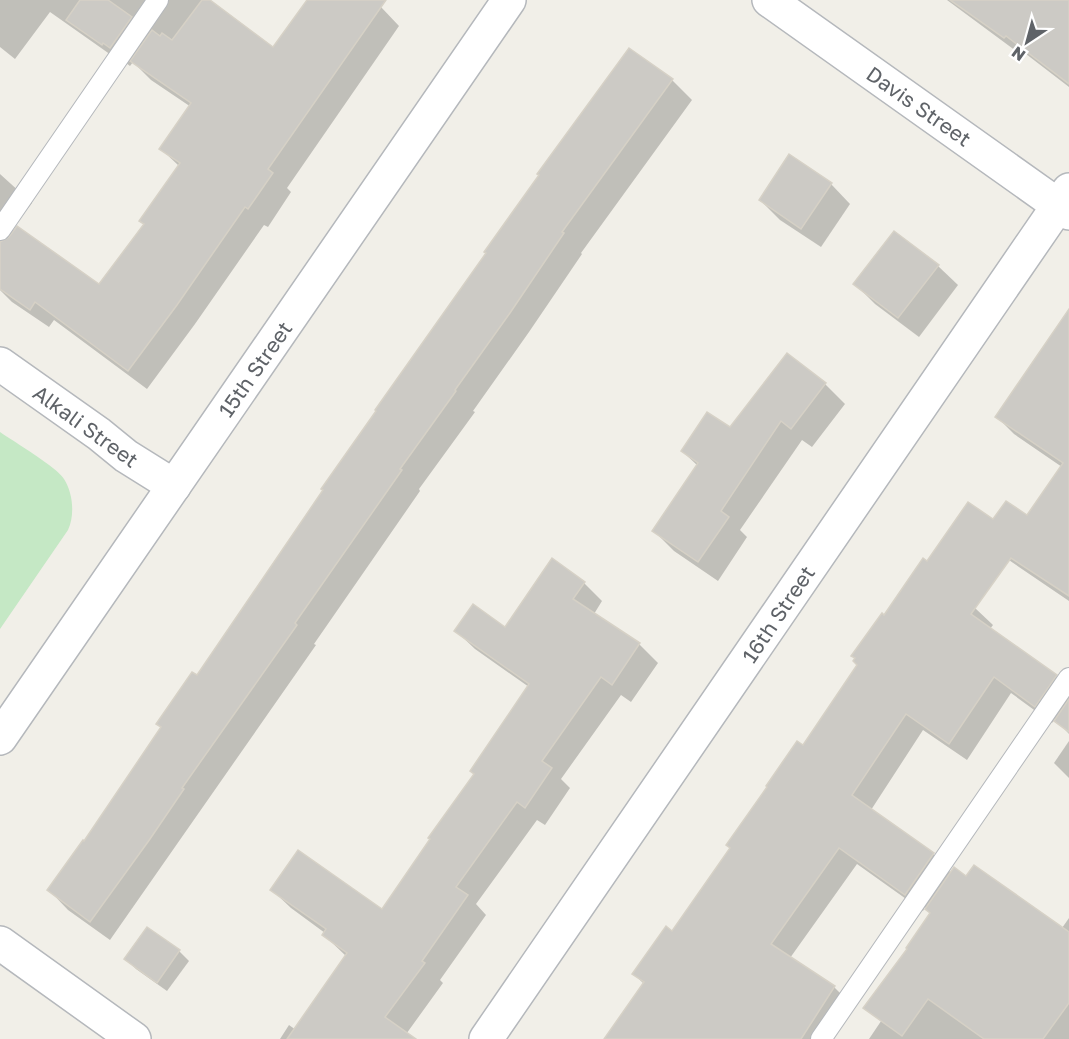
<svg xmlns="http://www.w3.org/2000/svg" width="1069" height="1039" viewBox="0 0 1069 1039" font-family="'Golos Text',sans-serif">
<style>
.green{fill:#c5e8c5}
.shadow{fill:#0003}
.building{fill:#cccac5;stroke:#d6d1c6;stroke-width:1.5}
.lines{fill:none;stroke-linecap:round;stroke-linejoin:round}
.service-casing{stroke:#b5b8bc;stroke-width:22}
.minor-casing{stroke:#b5b8bc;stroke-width:36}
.service{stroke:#fff;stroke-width:20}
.minor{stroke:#fff;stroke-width:33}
.labels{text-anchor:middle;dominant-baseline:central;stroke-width:4.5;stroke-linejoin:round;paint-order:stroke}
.street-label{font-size:21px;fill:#5f6368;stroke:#fff}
</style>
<rect width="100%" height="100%" fill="#f1efe8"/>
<!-- green -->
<path class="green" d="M0,432C13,441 58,468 64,479C73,493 75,515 68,530L0,629Z"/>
<!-- shadow -->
<g class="shadow">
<polygon points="0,0 207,0 274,50 308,0 370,0 381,7 399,26 287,188 291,192 268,227 264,225 195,324 147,389 54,320 49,327 12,302 0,290 0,174 32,203 12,229 100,286 145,225 179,166 161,149 191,107 151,80 133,62 130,66 122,60 121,62 50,12 15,59 0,47"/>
<polygon points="947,0 1043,0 1069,16 1069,87 1026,54 1024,57"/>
<polygon points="629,50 672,80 692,100 581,253 582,254 529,332 473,411 475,412 419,489 420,491 314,644 316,645 110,940 68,910 49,890 84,843"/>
<polygon points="831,184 850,204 821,247 780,220 760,200"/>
<polygon points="938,266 958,285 919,337 875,304 855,284"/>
<polygon points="1069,352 1069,601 1000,554 1062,467 1014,434 997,417"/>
<polygon points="787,355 825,384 845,404 812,447 802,440 740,530 747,537 718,581 674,551 654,531 698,466 682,451 731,429"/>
<polygon points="919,568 975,608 993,625 990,629 1056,676 1069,689 1069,734 1055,719 1052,723 1011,693 967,760 923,730 871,810 933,854 951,873 967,878 1062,928 1069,918 1069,1039 869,1039 939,935 932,914 925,907 923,911 857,864 790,958 832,985 849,1002 823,1039 606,1039 644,984 634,974 673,933 803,747 859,665 884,617"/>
<polygon points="584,583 602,601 594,614 639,644 658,663 631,702 621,695 561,779 570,788 545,825 537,820 476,904 486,915 440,980 443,983 404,1037 406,1039 280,1039 289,1025 296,1030 347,957 324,935 325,933 291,908 272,890 382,911 476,775 529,687 475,649 456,631 506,629"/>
<polygon points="1069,741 1069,778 1054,763"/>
<polygon points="179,951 189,961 167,991 136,969 126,959"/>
</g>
<!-- building -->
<g class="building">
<polygon points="80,0 108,0 132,17 110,48 103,43 102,45 66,20"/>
<polygon points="202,0 210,0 273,47 307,0 386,0 268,169 273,173 248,209 245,207 177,305 128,371 35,302 30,310 0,289 0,242 9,237 17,226 99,284 144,224 139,221 180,163 159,149 191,103 130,61 152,30 160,36 162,33 172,40"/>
<polygon points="950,0 1069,0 1069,84 1006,36 1004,38"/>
<polygon points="629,48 673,79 562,232 564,233 510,313 455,390 456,391 400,469 402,470 295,623 297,625 182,788 184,789 150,839 90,922 47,890 83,840 84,841 161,727 156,724 192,672 197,675 323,490 321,489 376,411 375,410 486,253 484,252 539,175 537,174"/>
<polygon points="789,154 832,183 801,229 759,200"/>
<polygon points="894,231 939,265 898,318 853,284"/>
<polygon points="1069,309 1069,596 1011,558 971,614 1057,675 1035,707 994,677 949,744 906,714 852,795 934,853 905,895 839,848 771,944 835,986 801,1039 604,1039 644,982 632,974 666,926 672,931 730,848 726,845 767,787 766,786 797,741 803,745 857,665 853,661 855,658 851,656 882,613 884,615 923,558 927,561 968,502 993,519 1006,501 1027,515 1063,463 995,417"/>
<polygon points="787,353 826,383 791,429 781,421 721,511 729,517 698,562 652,531 698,463 681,451 707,412 730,427"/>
<polygon points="552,558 585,582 573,599 640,643 612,685 601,677 542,761 552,768 525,808 517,802 456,887 468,895 422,961 425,963 385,1017 416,1039 287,1039 347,953 322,935 326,929 270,890 298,850 382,909 430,839 428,838 474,774 470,771 529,684 454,631 473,604 505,627"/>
<polygon points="1069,699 1069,732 1054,721"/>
<polygon points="974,865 1069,932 1069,1003 1043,1039 984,1039 928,999 902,1036 863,1008 907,949 906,948 930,913 925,909 954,867 966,876"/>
<polygon points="147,927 180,950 157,983 124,959"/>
</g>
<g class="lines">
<!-- service casing -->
<g class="service-casing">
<g id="service">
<polyline points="0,230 158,0"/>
<polyline points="821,1039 1069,678"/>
</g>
</g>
<!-- minor casing -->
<g class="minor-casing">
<g id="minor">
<polyline points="769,0 1069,213"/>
<polyline points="0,364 99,434 126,456 174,486"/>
<polyline points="0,738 509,0"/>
<polyline points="0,943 134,1039"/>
<polyline points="486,1039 1069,190"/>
</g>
</g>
<!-- service -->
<use href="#service" class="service"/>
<!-- minor -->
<use href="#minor" class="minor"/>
</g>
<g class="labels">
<!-- street labels -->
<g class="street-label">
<text transform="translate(919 106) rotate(35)">Davis Street</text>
<text transform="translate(255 369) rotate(-55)">15th Street</text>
<text transform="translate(86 426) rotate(36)">Alkali Street</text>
<text transform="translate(778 614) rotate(-56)">16th Street</text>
</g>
</g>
<!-- north arrow -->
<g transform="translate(1027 42) rotate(216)" stroke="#ffffff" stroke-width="4.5" paint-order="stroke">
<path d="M0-4.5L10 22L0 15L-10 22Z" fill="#5f6368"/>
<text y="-9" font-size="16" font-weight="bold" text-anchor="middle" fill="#5f6368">N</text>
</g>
</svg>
